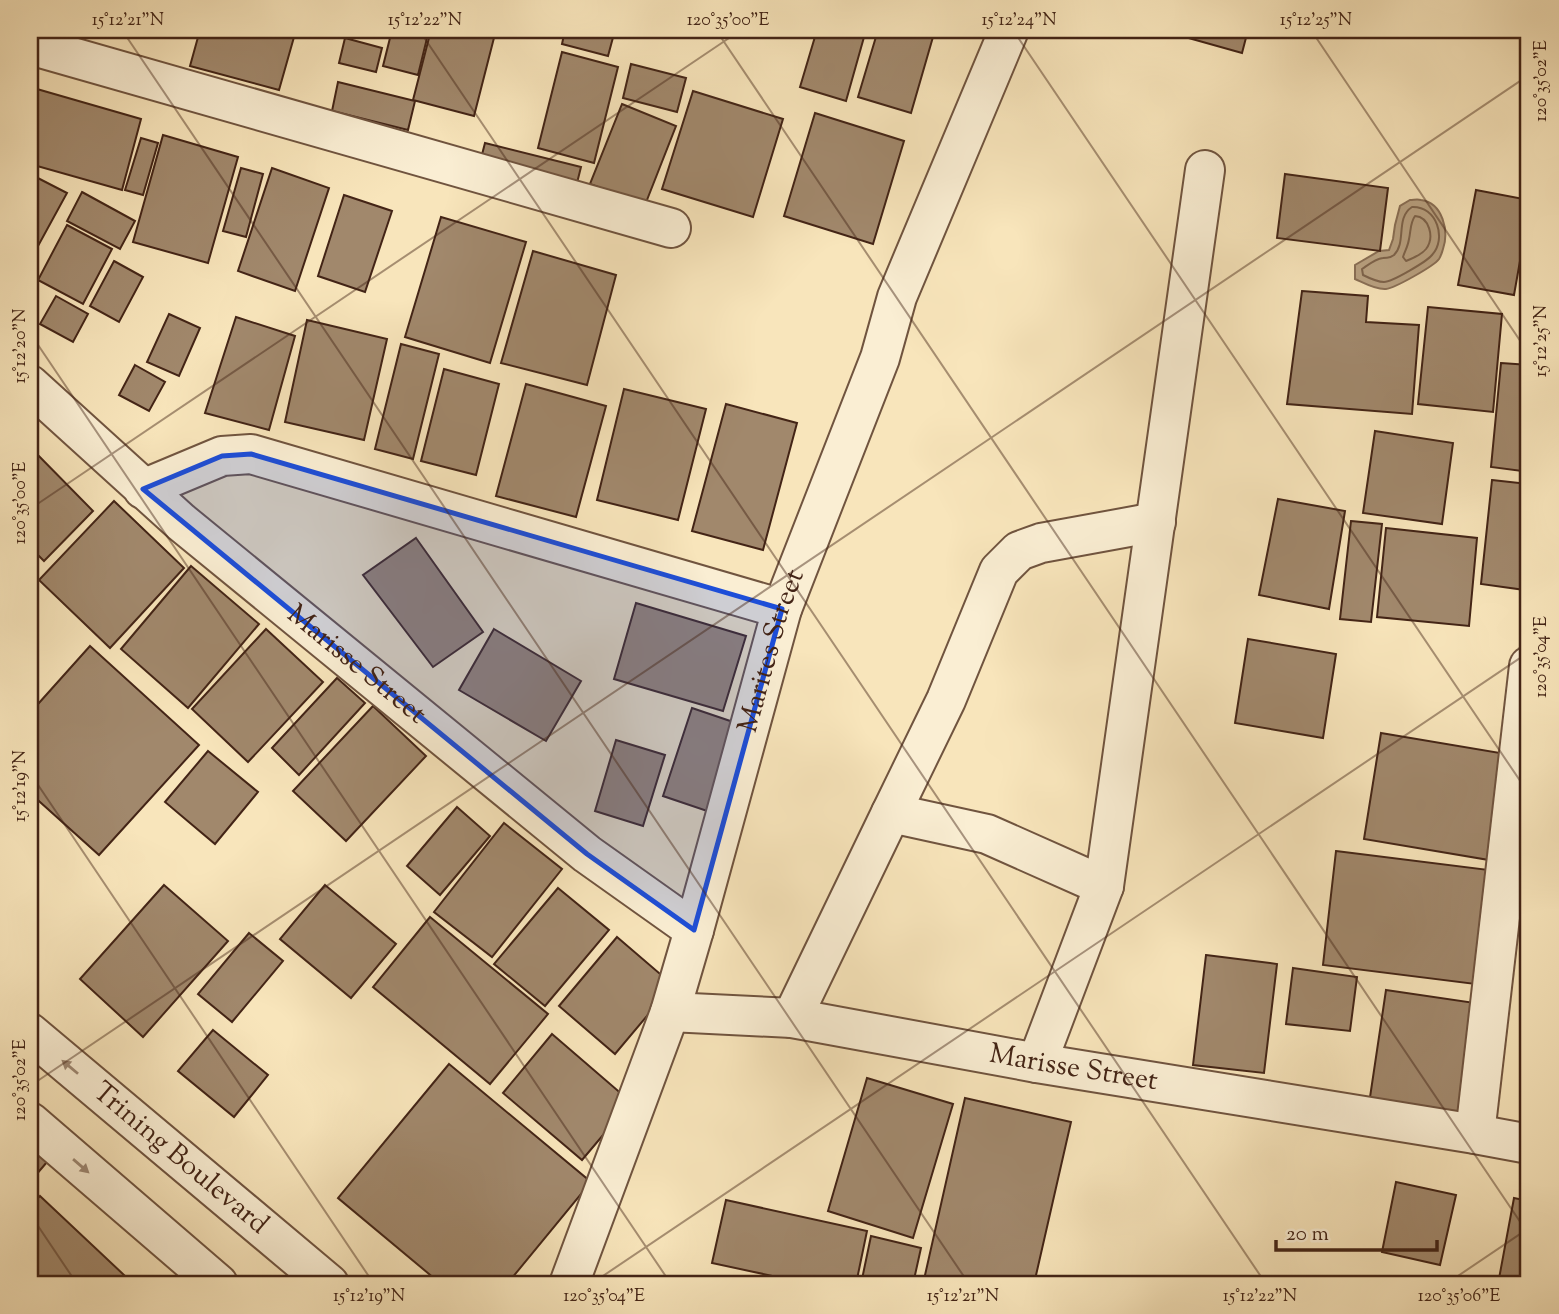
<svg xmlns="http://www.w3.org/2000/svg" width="1559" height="1314" viewBox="0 0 1559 1314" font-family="'Sorts Mill Goudy',serif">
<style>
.water{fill:#baa383;stroke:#8a7057;stroke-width:2}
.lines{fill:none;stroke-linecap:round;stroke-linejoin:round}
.shore{stroke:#7e644c;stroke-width:2}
.building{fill:#a1886c;stroke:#432416;stroke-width:2}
.minor-casing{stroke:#70543f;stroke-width:42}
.minor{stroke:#faeed3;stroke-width:38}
.oneway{fill:#9e8974}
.marked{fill:#1d4ed8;fill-opacity:0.2;stroke:#1d4ed8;stroke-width:5;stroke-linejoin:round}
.ticks{fill:none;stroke:#432416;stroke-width:2;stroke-opacity:0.45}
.labels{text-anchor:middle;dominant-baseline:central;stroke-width:7;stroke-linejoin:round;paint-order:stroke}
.street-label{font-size:28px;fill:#432416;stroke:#faeed3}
.neatline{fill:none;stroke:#432416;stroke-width:2.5}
.ticks-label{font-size:18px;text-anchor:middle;fill:#432416}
</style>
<rect width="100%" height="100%" fill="#f8e5bb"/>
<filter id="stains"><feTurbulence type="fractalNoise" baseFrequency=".00286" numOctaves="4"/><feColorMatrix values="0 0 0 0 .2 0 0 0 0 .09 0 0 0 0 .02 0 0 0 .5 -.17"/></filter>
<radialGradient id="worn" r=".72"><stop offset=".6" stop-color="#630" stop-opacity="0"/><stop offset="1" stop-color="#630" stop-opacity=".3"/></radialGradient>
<!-- water -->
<path class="water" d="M1410,200C1414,200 1417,199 1421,200C1443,203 1449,231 1443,249C1442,252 1441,256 1439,259C1434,266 1395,288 1386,289C1376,290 1364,283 1355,279V265L1379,251L1389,250L1393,239L1395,225L1400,206Z"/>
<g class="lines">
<!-- shore -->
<g class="shore">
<path d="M1412,207C1437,206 1447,239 1432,255C1426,262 1392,282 1384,282C1377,282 1369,278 1363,275L1362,269C1368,265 1375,259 1383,258C1388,257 1389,259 1394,255C1407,242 1395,218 1412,207Z"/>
<path d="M1415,216C1429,217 1435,237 1426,249C1422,254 1411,259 1406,261L1403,257C1405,251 1408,246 1409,239C1411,230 1410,223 1415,216Z"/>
</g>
</g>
<!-- building -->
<g class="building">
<polygon points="200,30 296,30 279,90 190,66"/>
<polygon points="392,30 429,30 418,75 383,66"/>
<polygon points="431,30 496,30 474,116 413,100"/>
<polygon points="565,30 615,30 608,56 562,44"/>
<polygon points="817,30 866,30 846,101 800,87"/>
<polygon points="878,30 935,30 911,113 858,97"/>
<polygon points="1160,30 1248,30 1242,53"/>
<polygon points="345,38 382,48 376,72 339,63"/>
<polygon points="562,52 618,67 594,163 538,148"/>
<polygon points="631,64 686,78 677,112 623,98"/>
<polygon points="338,82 415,101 408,130 332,111"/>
<polygon points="30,87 141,119 122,190 30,164"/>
<polygon points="693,91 783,119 753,217 662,189"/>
<polygon points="622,104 676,126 645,205 590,184"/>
<polygon points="815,113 904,141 873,244 784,216"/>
<polygon points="163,135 238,157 208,263 133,242"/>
<polygon points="141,138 158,143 143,195 125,190"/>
<polygon points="485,143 581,167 575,191 479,166"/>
<polygon points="241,168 263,174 246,237 223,231"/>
<polygon points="272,168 329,188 295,291 238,271"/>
<polygon points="30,174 67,193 32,257 30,255"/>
<polygon points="1285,174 1388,188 1380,251 1277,238"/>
<polygon points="1476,190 1529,200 1529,210 1514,295 1458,285"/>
<polygon points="82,192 135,221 120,249 67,221"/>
<polygon points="344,195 392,211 365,292 318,276"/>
<polygon points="441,217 526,242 490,363 405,337"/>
<polygon points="67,225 112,249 83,304 38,280"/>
<polygon points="533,251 616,275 587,385 501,363"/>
<polygon points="114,261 143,277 119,322 90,306"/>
<polygon points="1302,291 1368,296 1366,322 1419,325 1412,414 1287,404"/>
<polygon points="56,296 88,314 73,342 40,324"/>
<polygon points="1428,307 1502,314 1493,412 1418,404"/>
<polygon points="169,314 200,328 179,376 147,362"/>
<polygon points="236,317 295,336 269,430 205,413"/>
<polygon points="307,320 387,339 364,440 285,422"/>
<polygon points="401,344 439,354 413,459 375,449"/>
<polygon points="1501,363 1529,365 1529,472 1491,467"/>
<polygon points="135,365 165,382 149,411 119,395"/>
<polygon points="444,369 499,384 476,475 421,461"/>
<polygon points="526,384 606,406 576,517 496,496"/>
<polygon points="624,389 706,409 678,520 597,500"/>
<polygon points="726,404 797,423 763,550 692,531"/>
<polygon points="1375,431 1453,443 1442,524 1363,513"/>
<polygon points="30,447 93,511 44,561 30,547"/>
<polygon points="1492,480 1529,484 1529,548 1525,590 1481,584"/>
<polygon points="1278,499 1345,511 1329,609 1259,595"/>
<polygon points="114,501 184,568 110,648 39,580"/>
<polygon points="1351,521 1382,524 1371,622 1340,619"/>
<polygon points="1386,528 1477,538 1469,626 1377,617"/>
<polygon points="416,538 483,632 433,667 363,575"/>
<polygon points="191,566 259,624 188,708 121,649"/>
<polygon points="636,603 746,636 723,711 614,679"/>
<polygon points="266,629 323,682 248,762 192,709"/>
<polygon points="494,629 581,681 546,741 459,690"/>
<polygon points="1248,639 1336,654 1323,738 1235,723"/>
<polygon points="90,646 199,745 99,855 30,793 30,713"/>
<polygon points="337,678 365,703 299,775 272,748"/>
<polygon points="373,706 426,756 346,841 293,791"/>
<polygon points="692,708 742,725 716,814 663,796"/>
<polygon points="1381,733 1506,754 1489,860 1364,839"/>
<polygon points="616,740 665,755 643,826 595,811"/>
<polygon points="208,751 258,792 215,844 165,802"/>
<polygon points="457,807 490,836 440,895 407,866"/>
<polygon points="504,823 562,869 492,957 434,912"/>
<polygon points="1336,851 1489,870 1475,984 1323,965"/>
<polygon points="164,885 228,941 143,1037 80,979"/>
<polygon points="325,885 396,944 351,998 280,939"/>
<polygon points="558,888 609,930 545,1006 494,964"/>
<polygon points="430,917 548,1014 490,1084 373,987"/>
<polygon points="249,933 283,961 232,1022 198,994"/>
<polygon points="617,937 673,985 615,1054 559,1006"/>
<polygon points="1206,955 1277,964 1264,1073 1193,1065"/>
<polygon points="1293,968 1357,977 1350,1031 1286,1024"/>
<polygon points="1386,990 1475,1003 1459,1118 1369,1104"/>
<polygon points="213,1030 268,1075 234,1117 178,1071"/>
<polygon points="552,1034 631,1102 582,1160 503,1093"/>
<polygon points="449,1064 591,1182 507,1284 441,1284 338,1198"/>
<polygon points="867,1078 953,1104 913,1238 828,1211"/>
<polygon points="965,1098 1071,1122 1034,1284 923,1284"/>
<polygon points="30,1146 47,1162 30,1182"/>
<polygon points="1396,1182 1456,1195 1440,1265 1382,1252"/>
<polygon points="40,1196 124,1275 115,1284 30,1284 30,1206"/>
<polygon points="1514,1198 1529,1201 1529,1284 1498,1284"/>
<polygon points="726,1200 867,1231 856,1284 810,1284 712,1263"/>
<polygon points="871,1236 921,1248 913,1284 861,1284"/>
<polygon points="706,1278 739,1284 705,1284"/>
</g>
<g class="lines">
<!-- minor casing -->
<g class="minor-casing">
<g id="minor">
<polyline points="30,45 671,228"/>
<path id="s1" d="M30,385L181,522L587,854L694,930"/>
<polyline points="143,489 222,456 251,454 782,609"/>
<polyline points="1104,886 987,834 891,813 946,700 999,571 1019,551 1041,543 1156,522"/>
<path id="s2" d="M670,1012L792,1018L1037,1063L1475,1134L1529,1144"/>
<polyline points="792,1018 891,813"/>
<path id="s3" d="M30,1033L329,1284"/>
<polyline points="1037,1063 1104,886 1205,170"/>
<polyline points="30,1122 218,1284"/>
<polyline points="1475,1134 1529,666"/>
<path id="s4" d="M569,1284L670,1012L694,930L782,609L880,358L897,297L1009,30"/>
</g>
</g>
<!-- minor -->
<use href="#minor" class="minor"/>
</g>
<!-- one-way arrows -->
<defs><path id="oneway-solid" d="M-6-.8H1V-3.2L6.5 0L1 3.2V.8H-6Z" transform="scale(1.75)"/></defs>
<g class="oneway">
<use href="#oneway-solid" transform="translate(70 1067) rotate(-140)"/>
<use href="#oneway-solid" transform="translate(81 1166) rotate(41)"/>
</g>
<!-- marked area -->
<path class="marked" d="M251,454L782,609L694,930L587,854L143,489L222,456Z"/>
<!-- ticks -->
<path class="ticks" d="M122,30L969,1284M419,30L1266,1284M716,30L1529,1235M1013,30L1529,794M1311,30L1529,354M30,333L671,1284M30,509L741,30M30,773L374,1284M30,1086L1529,75M30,1214L77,1284M591,1284L1529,652M1446,1284L1529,1228"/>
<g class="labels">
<!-- street labels -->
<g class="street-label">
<text stroke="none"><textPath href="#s4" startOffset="665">Marites Street</textPath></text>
<text stroke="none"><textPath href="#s1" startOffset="430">Marisse Street</textPath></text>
<text stroke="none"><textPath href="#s2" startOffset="408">Marisse Street</textPath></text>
<text stroke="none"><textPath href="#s3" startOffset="196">Trining Boulevard</textPath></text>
</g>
</g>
<!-- margin -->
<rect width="1559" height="1314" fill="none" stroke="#f8e5bb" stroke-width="77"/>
<!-- scale -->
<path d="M1276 1240v10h161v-10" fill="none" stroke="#432416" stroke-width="3.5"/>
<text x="1286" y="1240" font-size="21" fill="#432416" stroke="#faeed3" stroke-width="5" paint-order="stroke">20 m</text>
<rect x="38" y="38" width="1482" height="1238" class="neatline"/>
<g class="ticks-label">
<text x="128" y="25">15°12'21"N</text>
<text x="425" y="25">15°12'22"N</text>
<text x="728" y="25">120°35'00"E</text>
<text x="1019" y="25">15°12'24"N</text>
<text x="1316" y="25">15°12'25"N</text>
<text transform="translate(1540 81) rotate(-90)" y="6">120°35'02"E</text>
<text transform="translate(1540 341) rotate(-90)" y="6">15°12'25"N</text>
<text transform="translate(19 346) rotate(-90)" y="6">15°12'20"N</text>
<text transform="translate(19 503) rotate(-90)" y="6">120°35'00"E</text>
<text transform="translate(1540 657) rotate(-90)" y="6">120°35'04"E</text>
<text transform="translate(19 786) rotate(-90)" y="6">15°12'19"N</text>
<text transform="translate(19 1080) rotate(-90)" y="6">120°35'02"E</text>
<text x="369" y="1301">15°12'19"N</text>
<text x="604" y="1301">120°35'04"E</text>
<text x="963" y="1301">15°12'21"N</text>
<text x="1260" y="1301">15°12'22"N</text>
<text x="1459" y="1301">120°35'06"E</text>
</g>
<rect width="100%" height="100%" filter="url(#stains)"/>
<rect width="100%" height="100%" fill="url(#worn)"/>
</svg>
